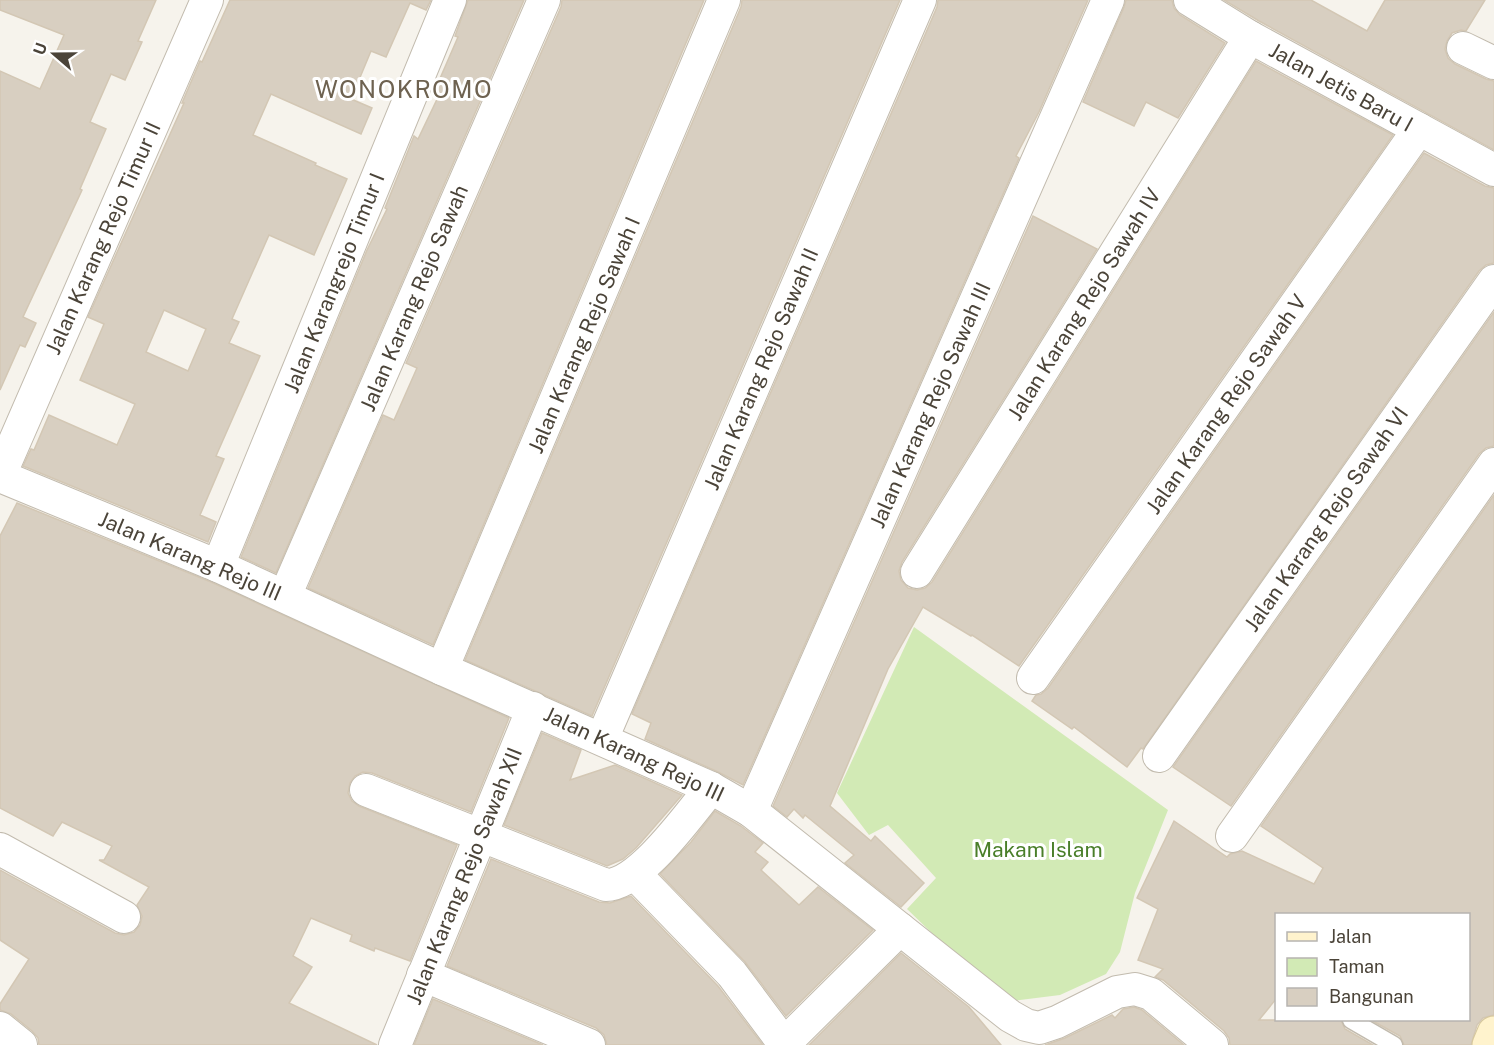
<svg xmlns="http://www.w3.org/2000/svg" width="1494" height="1045" viewBox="0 0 1494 1045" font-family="'Public Sans',sans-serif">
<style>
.green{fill:#d2eab5}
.building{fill:#d8cfc1;stroke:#d3c7b4;stroke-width:1.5;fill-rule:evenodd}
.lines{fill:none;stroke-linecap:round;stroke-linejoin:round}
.lane-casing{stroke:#c2bbae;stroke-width:19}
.street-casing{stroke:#c2bbae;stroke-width:34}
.secondary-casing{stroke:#d6c79b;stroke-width:35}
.lane{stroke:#fff;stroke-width:16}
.street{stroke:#fff;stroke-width:32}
.secondary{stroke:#fff3cd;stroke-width:33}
.labels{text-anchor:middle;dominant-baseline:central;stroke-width:6;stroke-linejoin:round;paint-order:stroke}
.street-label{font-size:21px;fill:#4b4439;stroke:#fff}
.park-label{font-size:21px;fill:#4a7f2a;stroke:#fff}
.quarter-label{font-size:24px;letter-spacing:1.5px;fill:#6e6250;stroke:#fff}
</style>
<rect width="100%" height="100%" fill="#f6f3ec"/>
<!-- green -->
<polygon class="green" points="914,627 1168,810 1135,893 1120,952 1106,974 1060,995 1003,1002 907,909 936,878 888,825 869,835 837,793"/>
<!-- building -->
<g class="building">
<polygon points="0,0 156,0 138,41 142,42 125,80 111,74 90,122 106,129 80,189 82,190 23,317 36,323 25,347 20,345 0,390 0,71 40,89 64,35 0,10"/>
<path d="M230,0H431L426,10L410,3L386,57L371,51L351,99L372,108L361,134L271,94L253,135L316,163L315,165L347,179L314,255L269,235L232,319L239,322L229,343L260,356L216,456L224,459L200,515L216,522L208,542L23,466L31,449L34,450L49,415L117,445L135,404L80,380L104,324L88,317L184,103H182L200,61L202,62ZM164,310L206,329L188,371L146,352Z"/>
<polygon points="468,0 524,0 276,573 241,557 367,250 387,209 385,208 414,136 418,139 440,93 435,90 458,37 455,36"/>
<polygon points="562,0 704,0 433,645 308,588 383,415 394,420 417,368 406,363 561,7"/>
<polygon points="742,0 900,0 592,716 465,660 741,7"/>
<polygon points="938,0 1088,0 1039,112 1016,156 1019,158 743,785 718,772 645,739 651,723 632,714 937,7"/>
<polygon points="1126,0 1172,0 1174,8 1180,15 1225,43 1178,118 1146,102 1134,126 1083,102 1124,7"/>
<polygon points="1224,0 1311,0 1367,31 1385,0 1485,0 1466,31 1461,30 1452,33 1447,41 1445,49 1448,58 1455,64 1486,79 1494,81 1494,150 1259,21"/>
<polygon points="1256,61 1393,135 1019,666 972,635 971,636 923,607 888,669 830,806 871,841 875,836 924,883 901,907 845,863 854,855 805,815 803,818 794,809 787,817 773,806 1033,216 1097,249 902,562 899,571 901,580 908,588 917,590 925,588 932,582"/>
<polygon points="1424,153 1485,186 1494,188 1494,263 1486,265 1479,271 1143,749 1141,748 1127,767 1074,727 1072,729 1032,701 1036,695 1041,694 1048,688"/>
<polygon points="1494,312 1494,446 1486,448 1479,454 1231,806 1173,767"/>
<polygon points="1494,495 1494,1015 1483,1018 1477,1025 1471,1045 1404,1045 1400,1036 1371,1020 1468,1020 1468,915 1276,915 1276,999 1259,1020 1341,1020 1345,1029 1373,1045 1230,1045 1229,1038 1224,1031 1163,980 1155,977 1163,969 1138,960 1158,909 1137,898 1161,848 1174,821 1227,857 1230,854 1242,851 1314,884 1323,868 1261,826"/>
<polygon points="17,503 211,582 509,718 471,812 372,773 363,772 355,776 350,783 348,793 352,801 359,806 457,845 410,961 375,948 374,951 350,941 352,935 311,918 293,956 312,967 289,1003 377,1045 39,1045 38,1038 32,1031 11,1014 0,1010 0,1004 29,959 0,940 0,870 115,933 124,935 134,932 140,925 142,916 137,905 149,887 99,860 104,860 112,846 62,822 53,836 0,808 0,536"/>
<polygon points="542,733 581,750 570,780 615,765 682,795 636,848 623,859 607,866 504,825"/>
<polygon points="715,811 741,826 763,843 755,852 768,862 761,870 799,905 818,887 873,930 786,1016 745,962 660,874 691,842"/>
<polygon points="491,859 599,902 610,903 631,896 718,986 763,1045 607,1045 604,1035 596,1028 447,966"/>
<polygon points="901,953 969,1007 1001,1045 809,1045"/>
<polygon points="433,999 543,1045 414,1045"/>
<polygon points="1134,1007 1142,1010 1184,1045 1045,1045 1065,1038 1112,1015 1115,1018 1123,1009"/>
</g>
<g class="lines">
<!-- lane casing -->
<g class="lane-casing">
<polyline id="lane" points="1351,1020 1394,1045"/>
</g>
<!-- street casing -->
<g class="street-casing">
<g id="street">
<polyline points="1190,0 1250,37 1494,170"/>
<polyline points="1463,48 1494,63"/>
<polyline points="0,475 207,0"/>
<polyline points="0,476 218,566 442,669 711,788 751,811 1010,1016 1026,1025 1039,1028 1057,1022 1117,992 1135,989 1151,994 1212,1045"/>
<polyline points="218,566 450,0"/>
<polyline points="917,572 1250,37"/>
<polyline points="285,596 544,0"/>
<polyline points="442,669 724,0"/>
<polyline points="1033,678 1419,129"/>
<polyline points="602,739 920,0"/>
<polyline points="1159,756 1494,281"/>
<path d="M366,790L606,885C640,885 690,813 711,788"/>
<polyline points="751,811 1108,0"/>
<polyline points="1232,836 1494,464"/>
<polyline points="0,849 124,917"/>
<polyline points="635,874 732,974 785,1045"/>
<polyline points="423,975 589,1045"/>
<polyline points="0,1028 21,1045"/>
<polyline points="784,1044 900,929"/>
<polyline points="395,1045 533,708"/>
</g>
</g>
<!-- secondary casing -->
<g class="secondary-casing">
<polyline id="secondary" points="1489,1045 1494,1033"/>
</g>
<!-- lane -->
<use href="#lane" class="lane"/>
<!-- street -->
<use href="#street" class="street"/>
<!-- secondary -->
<use href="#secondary" class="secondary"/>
</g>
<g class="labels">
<!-- street labels -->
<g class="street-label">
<text transform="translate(1341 87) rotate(29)">Jalan Jetis Baru I</text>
<text transform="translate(103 238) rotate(-66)">Jalan Karang Rejo Timur II</text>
<text transform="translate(334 283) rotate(-68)">Jalan Karangrejo Timur I</text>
<text transform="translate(414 298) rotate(-67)">Jalan Karang Rejo Sawah</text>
<text transform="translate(1084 304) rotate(-58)">Jalan Karang Rejo Sawah IV</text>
<text transform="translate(584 335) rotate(-67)">Jalan Karang Rejo Sawah I</text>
<text transform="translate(761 369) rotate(-67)">Jalan Karang Rejo Sawah II</text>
<text transform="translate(1226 404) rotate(-55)">Jalan Karang Rejo Sawah V</text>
<text transform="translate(930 405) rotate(-66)">Jalan Karang Rejo Sawah III</text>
<text transform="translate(1326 519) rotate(-55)">Jalan Karang Rejo Sawah VI</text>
<text transform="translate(190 556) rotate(23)">Jalan Karang Rejo III</text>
<text transform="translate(634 754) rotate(25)">Jalan Karang Rejo III</text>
<text transform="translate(464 876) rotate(-68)">Jalan Karang Rejo Sawah XII</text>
</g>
<!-- park labels -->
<g class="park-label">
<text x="1038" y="849">Makam Islam</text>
</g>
<!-- quarter labels -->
<g class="quarter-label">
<text x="404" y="89">WONOKROMO</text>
</g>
</g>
<!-- legend -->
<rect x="1275" y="913" width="195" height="108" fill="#ffffff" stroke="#b7b4b0" stroke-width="1.5"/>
<rect x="1287" y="932" width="30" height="9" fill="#fff3cd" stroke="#b7b4b0" stroke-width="1.5"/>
<text x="1329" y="943" font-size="18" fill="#4b4439">Jalan</text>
<rect x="1287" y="958" width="30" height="18" fill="#d2eab5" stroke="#b7b4b0" stroke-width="1.5"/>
<text x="1329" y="973" font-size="18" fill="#4b4439">Taman</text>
<rect x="1287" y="988" width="30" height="18" fill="#d8cfc1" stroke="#b7b4b0" stroke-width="1.5"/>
<text x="1329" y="1003" font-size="18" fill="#4b4439">Bangunan</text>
<!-- north arrow -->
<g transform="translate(54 54) rotate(290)" stroke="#ffffff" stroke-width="4.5" paint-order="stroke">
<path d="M0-4.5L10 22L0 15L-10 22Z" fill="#4b4439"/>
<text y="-9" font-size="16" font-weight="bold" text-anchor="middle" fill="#4b4439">U</text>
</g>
</svg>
